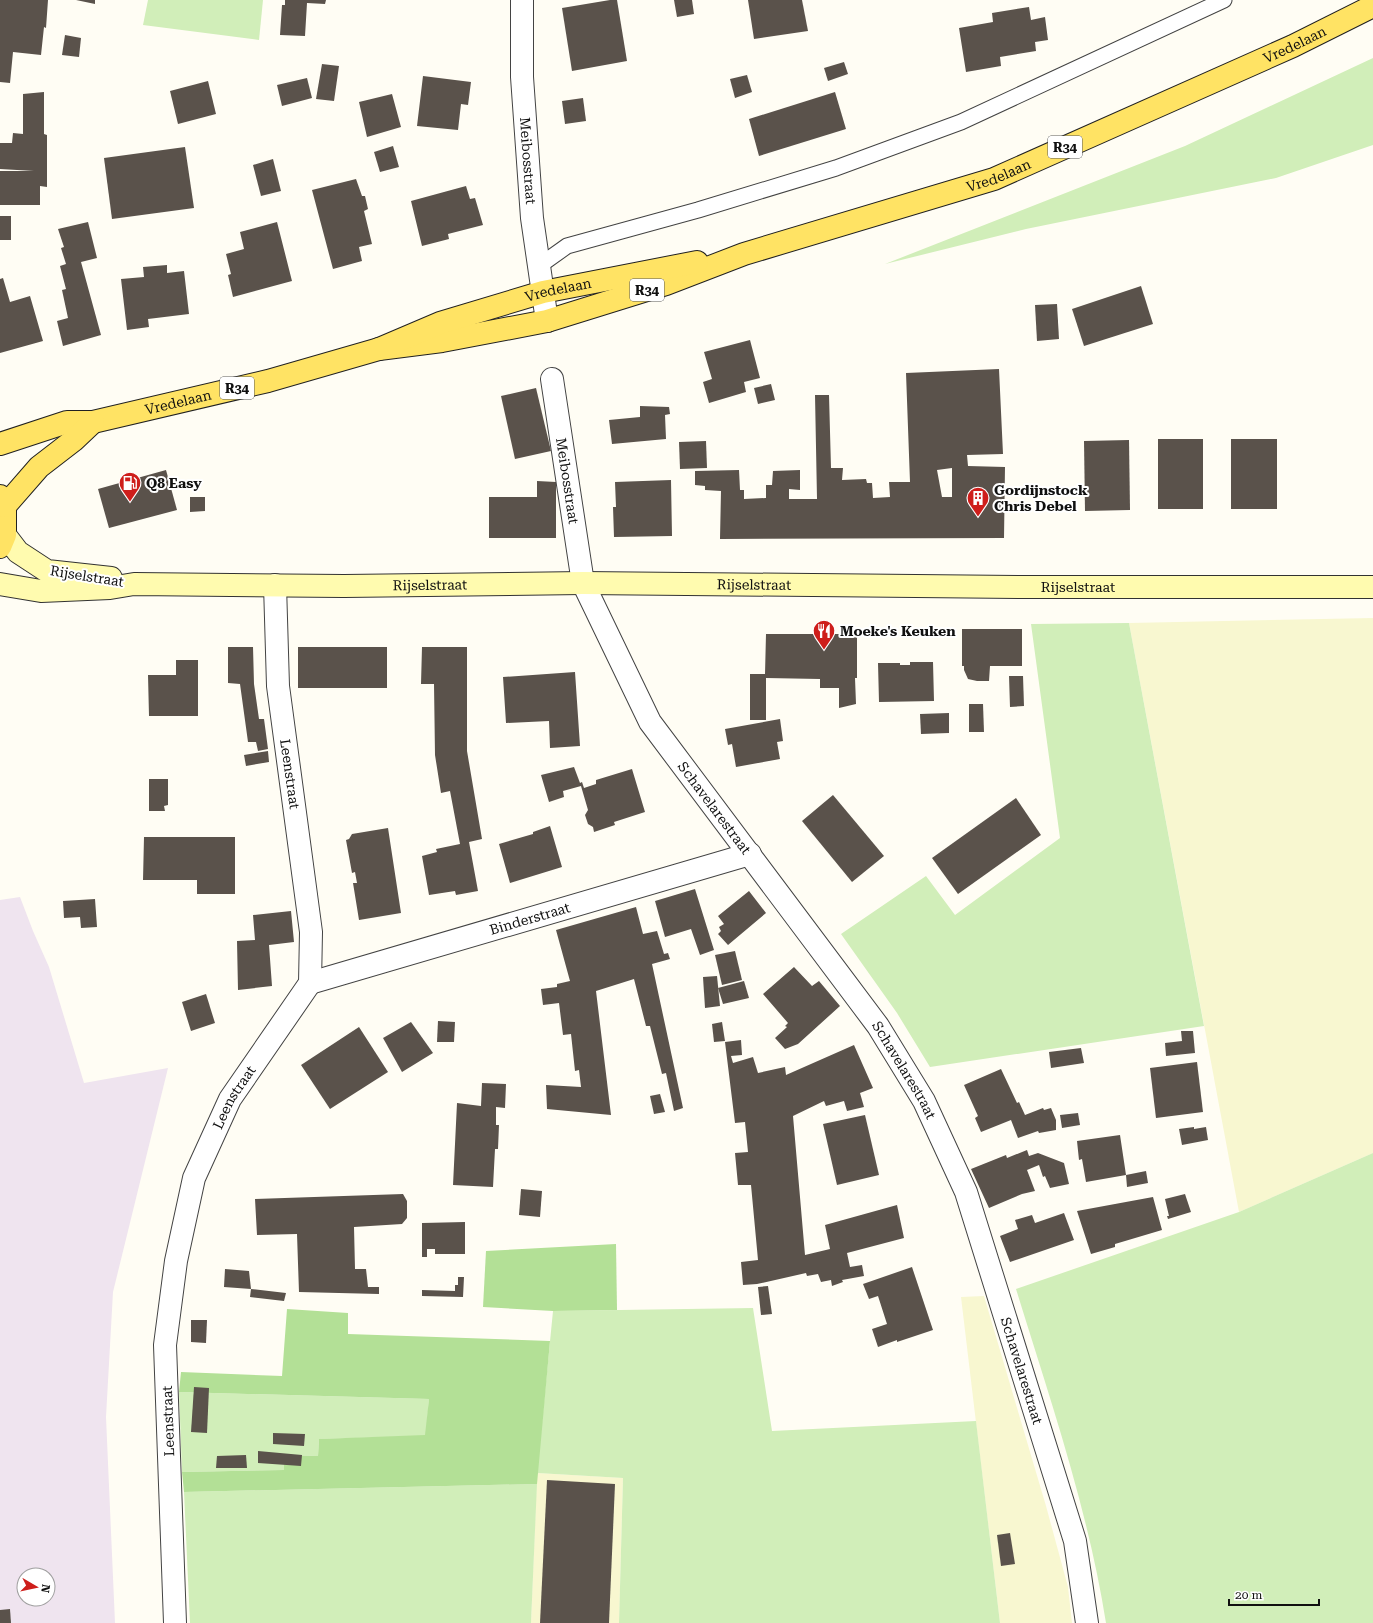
<svg xmlns="http://www.w3.org/2000/svg" width="1373" height="1623" viewBox="0 0 1373 1623" font-family="'Roboto Serif',serif">
<style>
.industrial{fill:#efe4ef;fill-rule:evenodd}
.farmland{fill:#f8f7d0}
.green{fill:#d1eeb9}
.forest{fill:#b3e096}
.building{fill:#5a524b;fill-rule:evenodd}
.lines{fill:none;stroke-linecap:round;stroke-linejoin:round}
.lane-casing{stroke:#434343;stroke-width:17}
.street-casing{stroke:#434343;stroke-width:24}
.secondary-casing{stroke:#323232;stroke-width:24}
.primary-casing{stroke:#212121;stroke-width:24}
.lane{stroke:#fff;stroke-width:15}
.street{stroke:#fff;stroke-width:22}
.secondary{stroke:#fffbaf;stroke-width:22}
.primary{stroke:#ffe364;stroke-width:22}
.labels{text-anchor:middle;dominant-baseline:central;stroke-width:4;stroke-linejoin:round;paint-order:stroke}
.shield{fill:#fff;stroke:#585858;stroke-width:1}
.shield-label{font-size:13px;font-weight:bold;fill:#101010}
.street-label{font-size:14px;fill:#101010;stroke:#fff}
.poi-label{font-size:14px;font-weight:bold;fill:#101010;stroke:#fff;text-anchor:start}
</style>
<rect width="100%" height="100%" fill="#fffdf4"/>
<!-- industrial -->
<path class="industrial" d="M20,897L33,931L49,967L84,1083L168,1068L113,1292L106,1417L115,1623H0V900ZM24,1575H48V1599H24Z"/>
<!-- farmland -->
<g class="farmland">
<polygon points="1373,618 1373,1153 1239,1212 1129,623"/>
<polygon points="984,1296 1046,1506 1068,1587 1072,1623 1000,1623 961,1297"/>
<polygon points="537,1473 623,1478 619,1623 531,1623"/>
</g>
<!-- green -->
<g class="green">
<polygon points="148,0 263,0 259,40 143,25"/>
<polygon points="1373,58 1373,145 1276,178 1026,229 885,264 1185,146"/>
<polygon points="1129,623 1204,1026 930,1067 897,1013 841,934 926,876 955,915 1060,838 1031,624"/>
<path d="M1373,1153V1623H1106C1088,1509 1050,1399 1016,1289L1239,1212Z"/>
<polygon points="753,1308 772,1431 976,1421 1000,1623 619,1623 623,1478 537,1473 553,1311"/>
<polygon points="179,1392 429,1399 426,1436 319,1439 318,1456 283,1455 284,1470 182,1472"/>
<polygon points="537,1484 531,1623 190,1623 184,1492"/>
</g>
<!-- forest -->
<g class="forest">
<polygon points="616,1244 617,1310 553,1311 483,1307 486,1251"/>
<polygon points="287,1309 348,1313 348,1334 550,1341 537,1484 184,1492 182,1472 284,1470 283,1455 318,1456 319,1439 425,1435 429,1399 179,1392 181,1372 282,1376"/>
</g>
<!-- building -->
<g class="building">
<polygon points="0,0 48,0 46,28 44,27 41,55 13,52 10,83 0,82"/>
<polygon points="76,0 95,0 95,4"/>
<polygon points="285,0 326,0 325,4 307,3 305,36 280,35 282,5 285,5"/>
<polygon points="610,0 617,0 627,61 572,71 562,8"/>
<polygon points="674,0 692,0 694,14 677,17"/>
<polygon points="748,0 802,0 808,31 754,39"/>
<polygon points="1029,7 1031,20 1045,17 1048,40 1035,42 1036,51 1000,57 1001,66 966,72 959,28 993,22 992,13"/>
<polygon points="65,35 81,38 79,57 62,55"/>
<polygon points="844,62 848,74 828,81 824,68"/>
<polygon points="322,64 339,66 334,101 316,99"/>
<polygon points="747,75 752,92 735,98 730,79"/>
<polygon points="423,76 471,82 468,105 461,104 458,130 417,126"/>
<polygon points="307,78 312,98 282,106 277,85"/>
<polygon points="208,81 216,114 178,124 170,91"/>
<polygon points="44,92 44,134 47,135 47,187 40,186 40,205 0,205 0,171 34,171 0,169 0,143 12,143 13,133 23,134 23,94"/>
<polygon points="835,92 846,129 759,156 749,119"/>
<polygon points="392,94 401,127 367,137 359,102"/>
<polygon points="583,98 586,121 565,124 562,101"/>
<polygon points="393,146 399,167 380,172 374,152"/>
<polygon points="185,147 194,208 112,219 104,158"/>
<polygon points="273,159 281,191 261,196 253,165"/>
<polygon points="356,179 362,196 365,196 368,209 364,211 372,244 359,247 362,261 333,269 312,190"/>
<polygon points="466,186 470,199 475,198 483,225 448,234 449,239 422,246 411,201"/>
<rect x="0" y="216" width="11" height="24"/>
<polygon points="88,222 97,258 81,262 101,335 63,346 57,321 68,318 62,290 66,289 60,266 66,264 61,248 64,247 58,229"/>
<polygon points="277,222 292,281 233,297 228,275 231,274 226,254 244,249 240,232"/>
<polygon points="167,265 167,273 184,271 189,314 148,319 149,327 127,330 121,279 144,277 143,267"/>
<polygon points="3,278 10,302 30,296 43,341 0,353 0,279"/>
<polygon points="1141,286 1153,324 1084,346 1072,309"/>
<polygon points="1057,304 1059,339 1037,341 1035,305"/>
<polygon points="750,340 760,378 744,382 746,392 709,403 703,382 712,379 704,352"/>
<path d="M999,369L1003,454L967,455L968,466L1005,467L1004,538L720,539L721,491L705,490V486L695,485V471L739,470L740,490H744V499L766,498V485H772L773,471L800,470V490L789,489V499H817L815,395H829L831,468H843L842,480L866,479L867,483H872L873,498L890,497L889,482H910L906,373ZM952,468V497H942L937,470Z"/>
<polygon points="771,384 775,400 758,404 754,388"/>
<polygon points="536,388 551,451 515,459 501,396"/>
<polygon points="640,406 669,407 670,414 665,415 666,439 612,444 609,420 640,417"/>
<rect x="1158" y="439" width="45" height="70"/>
<rect x="1231" y="439" width="46" height="70"/>
<polygon points="1129,440 1130,510 1085,511 1084,441"/>
<polygon points="706,441 707,468 680,469 679,442"/>
<polygon points="166,470 177,510 109,528 98,489"/>
<polygon points="671,480 672,536 614,537 613,507 616,507 615,482"/>
<polygon points="537,481 556,482 556,538 489,538 489,497 537,497"/>
<polygon points="190,497 205,497 205,511 190,512"/>
<polygon points="962,629 1022,629 1022,666 990,666 989,681 977,681 968,679 964,670 964,666 962,666"/>
<polygon points="766,634 857,634 857,678 855,678 856,704 839,708 839,688 820,688 820,679 766,678 766,720 750,720 750,674 765,674"/>
<polygon points="228,647 253,647 254,684 259,719 264,719 268,749 258,751 256,742 248,742 240,684 228,683"/>
<rect x="298" y="647" width="89" height="41"/>
<polygon points="422,647 467,647 467,751 482,839 469,842 478,891 456,895 455,891 429,895 422,856 437,852 436,849 460,844 450,791 441,793 435,755 434,684 421,684"/>
<polygon points="176,660 198,660 198,716 149,716 148,675 176,675"/>
<polygon points="910,662 933,662 934,701 879,702 878,663 900,663 900,665 910,665"/>
<polygon points="575,672 580,746 550,748 549,721 506,723 503,677"/>
<polygon points="1009,676 1023,676 1024,706 1010,707"/>
<polygon points="969,704 983,704 984,732 969,732"/>
<polygon points="949,713 949,733 921,734 920,714"/>
<polygon points="780,719 783,741 777,742 780,759 736,767 732,744 728,745 725,729"/>
<polygon points="268,751 269,762 246,766 244,755"/>
<polygon points="574,767 580,783 582,782 584,788 596,784 596,780 632,769 645,812 614,822 615,825 594,832 593,827 588,824 585,815 588,810 581,786 563,791 564,797 549,802 541,775"/>
<polygon points="149,779 168,779 168,805 164,806 165,811 149,811"/>
<polygon points="833,795 884,856 852,882 802,821"/>
<polygon points="1016,798 1041,835 958,894 932,858"/>
<polygon points="550,826 562,867 510,883 499,844 533,834 533,832"/>
<polygon points="388,828 401,913 359,920 353,883 357,883 355,872 352,873 346,840 349,839 352,834"/>
<polygon points="144,837 235,837 235,894 197,894 197,880 143,880"/>
<polygon points="695,889 714,950 700,955 691,929 665,937 655,901"/>
<polygon points="749,891 766,913 728,945 718,934 721,931 719,927 724,924 718,916"/>
<polygon points="95,899 97,927 81,928 80,917 64,918 63,901"/>
<polygon points="636,907 643,934 657,931 664,954 668,953 670,959 652,964 683,1108 674,1111 666,1073 662,1074 650,1026 646,1026 634,979 596,991 611,1115 547,1109 546,1085 581,1087 579,1070 575,1071 571,1034 563,1035 559,1003 543,1005 541,989 557,987 557,984 570,981 556,930"/>
<polygon points="291,911 294,942 269,945 272,986 238,990 237,941 255,940 253,915"/>
<polygon points="735,951 742,980 722,985 715,955"/>
<polygon points="794,967 812,986 819,981 840,1006 798,1044 785,1049 775,1038 787,1027 785,1026 788,1023 763,994"/>
<polygon points="717,976 720,1006 705,1008 703,977"/>
<polygon points="744,981 749,998 723,1004 718,988"/>
<polygon points="206,994 215,1023 191,1031 182,1002"/>
<polygon points="438,1021 455,1022 454,1042 437,1042"/>
<polygon points="411,1022 433,1053 402,1072 383,1038"/>
<polygon points="722,1022 725,1041 714,1042 712,1024"/>
<polygon points="359,1027 388,1072 330,1109 301,1065"/>
<polygon points="1181,1031 1193,1031 1195,1053 1166,1056 1165,1043 1182,1041"/>
<polygon points="741,1040 742,1055 731,1056 733,1063 753,1057 758,1073 785,1067 786,1075 854,1045 873,1088 860,1093 864,1107 847,1111 844,1101 826,1106 824,1101 793,1116 805,1255 830,1249 825,1225 897,1205 904,1238 847,1253 850,1267 862,1265 864,1276 842,1280 843,1282 832,1286 831,1280 821,1282 818,1274 807,1276 806,1273 757,1284 743,1285 741,1262 758,1260 751,1185 738,1185 735,1153 748,1152 745,1122 735,1123 725,1042"/>
<polygon points="1081,1048 1084,1063 1051,1068 1049,1052"/>
<polygon points="1197,1062 1203,1112 1156,1118 1150,1068"/>
<polygon points="1001,1069 1017,1103 1019,1102 1025,1115 1043,1108 1044,1110 1051,1108 1056,1120 1056,1130 1039,1133 1038,1131 1018,1138 1011,1120 981,1132 975,1118 978,1116 964,1085"/>
<polygon points="482,1083 506,1084 505,1108 496,1107 496,1125 499,1125 498,1149 495,1149 493,1187 453,1185 457,1103 481,1106"/>
<polygon points="660,1094 665,1112 654,1114 650,1096"/>
<polygon points="1078,1113 1080,1125 1062,1128 1060,1115"/>
<polygon points="865,1115 879,1175 837,1185 823,1124"/>
<polygon points="1194,1127 1194,1129 1206,1127 1208,1140 1182,1145 1179,1129"/>
<polygon points="1120,1135 1126,1175 1146,1171 1148,1183 1127,1187 1126,1175 1086,1182 1082,1159 1079,1160 1077,1141"/>
<polygon points="1027,1150 1029,1156 1038,1153 1064,1163 1069,1184 1050,1188 1045,1176 1043,1177 1039,1165 1027,1170 1035,1191 1022,1194 989,1208 971,1169 1006,1155 1007,1158"/>
<polygon points="521,1189 542,1191 540,1217 519,1215"/>
<polygon points="403,1194 407,1201 407,1218 402,1224 354,1227 355,1269 366,1269 368,1287 379,1287 379,1294 299,1292 297,1234 257,1235 255,1199"/>
<polygon points="1185,1194 1191,1212 1168,1219 1167,1216 1169,1216 1165,1199"/>
<polygon points="1153,1197 1162,1230 1115,1244 1115,1247 1091,1254 1077,1211"/>
<polygon points="1064,1213 1074,1240 1010,1262 1000,1236 1018,1229 1015,1220 1032,1215 1035,1223"/>
<polygon points="465,1222 465,1254 435,1254 435,1249 427,1249 427,1257 422,1257 422,1223"/>
<polygon points="912,1267 933,1330 897,1342 897,1340 878,1347 872,1329 887,1324 878,1296 869,1299 863,1284"/>
<polygon points="225,1269 249,1271 251,1289 286,1293 284,1301 250,1297 251,1289 224,1287"/>
<polygon points="458,1277 464,1277 463,1297 422,1296 422,1290 455,1291 455,1285 458,1285"/>
<polygon points="768,1286 772,1314 761,1315 758,1287"/>
<polygon points="191,1320 207,1320 206,1343 191,1342"/>
<polygon points="194,1387 209,1388 207,1433 191,1432"/>
<polygon points="273,1433 305,1434 304,1446 273,1444"/>
<polygon points="258,1451 302,1455 301,1466 258,1463"/>
<polygon points="246,1455 247,1468 216,1468 217,1456"/>
<polygon points="547,1480 615,1484 609,1623 540,1623"/>
<polygon points="1010,1533 1015,1564 1001,1566 997,1535"/>
<polygon points="10,1609 11,1623 0,1623 0,1610"/>
</g>
<g class="lines">
<!-- lane casing -->
<g class="lane-casing">
<polyline id="lane" points="539,266 567,246 698,210 836,168 961,122 1224,0"/>
</g>
<!-- street casing -->
<g class="street-casing">
<g id="street">
<path id="s1" d="M522,0V77L532,218L547,321"/>
<path id="s2" d="M552,379L583,583L650,722L878,1026L924,1101L966,1192L1075,1541L1087,1623"/>
<path id="s3" d="M310,983L750,854"/>
<path id="s4" d="M175,1623L165,1345L176,1261L194,1178L230,1099L310,983L311,932L278,686L275,585"/>
</g>
</g>
<!-- secondary casing -->
<g class="secondary-casing">
<g id="secondary">
<polyline points="5,535 18,552 47,571 111,578"/>
<path id="s5" d="M0,584L41,591L110,588L134,584L344,586L583,583L1024,587H1373"/>
</g>
</g>
<!-- primary casing -->
<g class="primary-casing">
<g id="primary">
<path id="s6" d="M379,349L442,341L547,321L666,284L744,254L994,179L1293,46L1373,6"/>
<path id="s7" d="M0,444L67,422H93L268,381L379,349L440,323L543,292L697,262"/>
<polyline points="0,496 5,506 5,535 0,547"/>
<polyline points="5,506 39,467 74,440 93,422"/>
</g>
</g>
<!-- lane -->
<use href="#lane" class="lane"/>
<!-- street -->
<use href="#street" class="street"/>
<!-- secondary -->
<use href="#secondary" class="secondary"/>
<!-- primary -->
<use href="#primary" class="primary"/>
</g>
<!-- icons -->
<defs>
<g id="fuel-pin" transform="scale(1.15)"><path d="M0 17L-7.5 6A9.5 9.5 0 1 1 7.5 6Z" fill="#ce1e1b" stroke="#fff"/><path d="M-5.5-6h7V0h2V4h1.3V-2.5L3-4.5l.8-.8L6-3V5H2.5V1h-1V6h-7ZM-4.2-4.7v3.2H.2V-4.7Z" fill="#fff"/></g>
<g id="building-pin" transform="scale(1.15)"><path d="M0 17L-7.5 6A9.5 9.5 0 1 1 7.5 6Z" fill="#ce1e1b" stroke="#fff"/><path d="M-4-6H4V6H1V3H-1V6H-4ZM-2.5-4.3h1.7v1.8h-1.7ZM.8-4.3h1.7v1.8H.8ZM-2.5-1h1.7V.8h-1.7ZM.8-1h1.7V.8H.8Z" fill="#fff"/></g>
<g id="restaurant-pin" transform="scale(1.15)"><path d="M0 17L-7.5 6A9.5 9.5 0 1 1 7.5 6Z" fill="#ce1e1b" stroke="#fff"/><path d="M-5-6h1v4h1v-4h1v4h1v-4h1v5L-1.5 .5V6h-2V.5L-5-1ZM5-6V6H3V1.5H1.5Q1.5-4 5-6Z" fill="#fff"/></g>
</defs>
<g fill-rule="evenodd">
<use href="#fuel-pin" x="130" y="483"/>
<use href="#building-pin" x="978" y="498"/>
<use href="#restaurant-pin" x="824" y="631"/>
</g>
<g class="labels">
<!-- shield labels -->
<g class="shield">
<rect x="1048" y="136" width="34" height="22" rx="3"/>
<rect x="630" y="279" width="34" height="22" rx="3"/>
<rect x="220" y="377" width="34" height="22" rx="3"/>
</g>
<g class="shield-label">
<text x="1065" y="147">R34</text>
<text x="647" y="290">R34</text>
<text x="237" y="388">R34</text>
</g>
<!-- street labels -->
<g class="street-label">
<text stroke="none"><textPath href="#s6" startOffset="969">Vredelaan</textPath></text>
<text stroke="none"><textPath href="#s1" startOffset="161">Meibosstraat</textPath></text>
<text stroke="none"><textPath href="#s6" startOffset="645">Vredelaan</textPath></text>
<text stroke="none"><textPath href="#s7" startOffset="581">Vredelaan</textPath></text>
<text stroke="none"><textPath href="#s7" startOffset="184">Vredelaan</textPath></text>
<text stroke="none"><textPath href="#s2" startOffset="103">Meibosstraat</textPath></text>
<text transform="translate(87 576) rotate(9)">Rijselstraat</text>
<text stroke="none"><textPath href="#s5" startOffset="431">Rijselstraat</textPath></text>
<text stroke="none"><textPath href="#s5" startOffset="755">Rijselstraat</textPath></text>
<text stroke="none"><textPath href="#s5" startOffset="1079">Rijselstraat</textPath></text>
<text transform="translate(290 774) rotate(82)">Leenstraat</text>
<text stroke="none"><textPath href="#s2" startOffset="468">Schavelarestraat</textPath></text>
<text stroke="none"><textPath href="#s3" startOffset="229">Binderstraat</textPath></text>
<text stroke="none"><textPath href="#s2" startOffset="792">Schavelarestraat</textPath></text>
<text stroke="none"><textPath href="#s4" startOffset="538">Leenstraat</textPath></text>
<text stroke="none"><textPath href="#s2" startOffset="1116">Schavelarestraat</textPath></text>
<text transform="translate(168 1421) rotate(-92)">Leenstraat</text>
</g>
<!-- poi labels -->
<g class="poi-label">
<text x="146" y="483">Q8 Easy</text>
<text x="994" y="490">Gordijnstock<tspan x="994" dy="16">Chris Debel</tspan></text>
<text x="840" y="631">Moeke's Keuken</text>
</g>
</g>
<!-- north arrow -->
<g transform="translate(36 1587) rotate(99)"><circle r="19" fill="#ffffff" stroke="#9f9f9f"/>
<path d="M0-3L7 15L0 10L-7 15Z" fill="#ce1e1b"/>
<text y="-6" font-size="11" font-weight="bold" text-anchor="middle" fill="#101010">N</text>
</g>
<!-- scale -->
<path d="M1229 1599v6h90v-6" fill="none" stroke="#101010" stroke-width="2"/>
<text x="1235" y="1599" font-size="12" fill="#101010" stroke="#ffffff" stroke-width="3" paint-order="stroke">20 m</text>
</svg>
